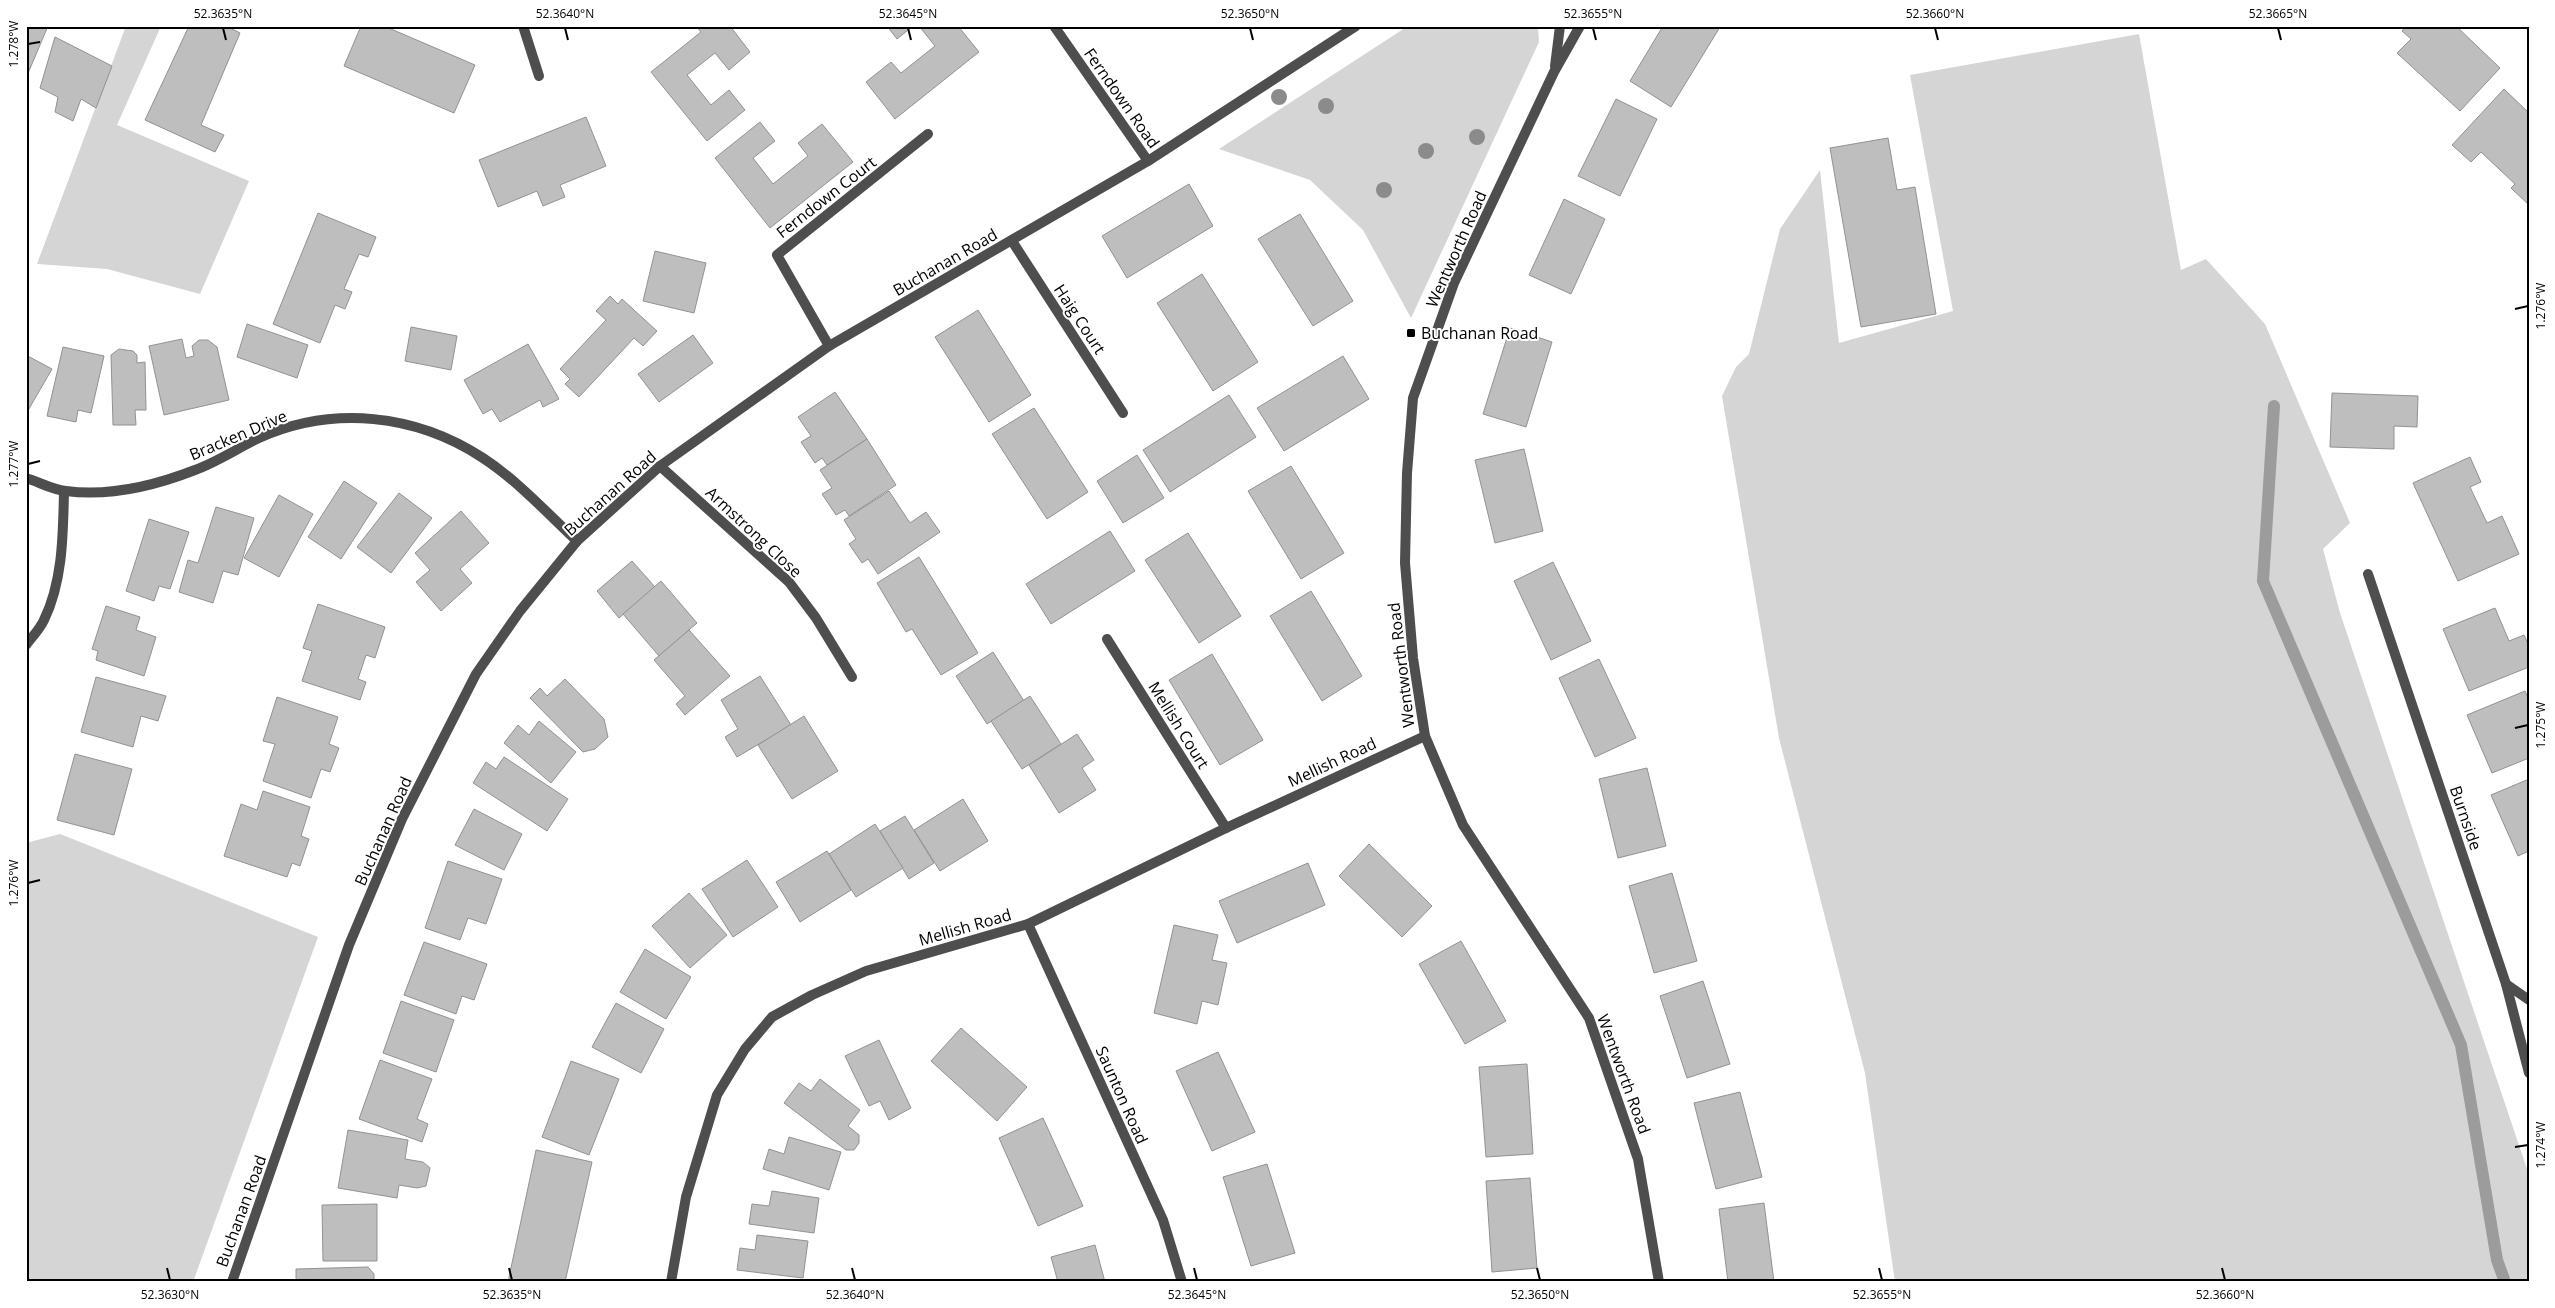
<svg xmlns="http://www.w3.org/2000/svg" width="2555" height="1308" viewBox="0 0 2555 1308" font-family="'Open Sans',sans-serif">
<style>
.green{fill:#d5d5d5}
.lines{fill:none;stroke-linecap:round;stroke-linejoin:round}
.stream{stroke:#9c9c9c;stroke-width:12}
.building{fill:#bebebe;stroke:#929292}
.minor{stroke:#4e4e4e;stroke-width:10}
.tree{fill:#8b8b8b}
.ticks{fill:none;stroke:#000;stroke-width:2}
.poi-dot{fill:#000;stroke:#fff;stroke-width:2}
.labels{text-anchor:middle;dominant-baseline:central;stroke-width:4;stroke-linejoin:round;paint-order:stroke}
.street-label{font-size:16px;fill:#000;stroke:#fff}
.poi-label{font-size:16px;fill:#000;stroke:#fff;text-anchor:start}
.neatline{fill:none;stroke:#000;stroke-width:2}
.ticks-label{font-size:12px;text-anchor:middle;fill:#000}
</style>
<rect width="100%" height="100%" fill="#fff"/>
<!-- green -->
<g class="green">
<polygon points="126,26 161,26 117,125 249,181 200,294 107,269 37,264"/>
<polygon points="1408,26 1538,26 1539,42 1411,318 1363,230 1310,180 1219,149"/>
<polygon points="2139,34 2181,270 2206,259 2265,324 2350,523 2323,549 2340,613 2529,1175 2529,1282 1895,1282 1865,1073 1779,738 1722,396 1736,367 1749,354 1780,229 1820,170 1839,343 1953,311 1910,75"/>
<polygon points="60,834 318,937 193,1282 26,1282 26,843"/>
</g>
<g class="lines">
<!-- stream -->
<polyline class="stream" points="2274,406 2263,581 2461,1045 2497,1260 2505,1282"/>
</g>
<!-- building -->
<g class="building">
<polygon points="26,26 48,26 26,78"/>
<polygon points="189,26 226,26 240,33 201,125 224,135 215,152 145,120"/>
<polygon points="361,26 384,26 475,65 454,113 344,66"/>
<polygon points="696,26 730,26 750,52 729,70 715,53 687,75 711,105 729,90 745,110 707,141 651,72 701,32"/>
<polygon points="887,26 913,26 897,39"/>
<polygon points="919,26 958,26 979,52 895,119 866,82 891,62 901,73 935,46"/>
<polygon points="1663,26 1720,27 1671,107 1630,81"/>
<polygon points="2406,26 2456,26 2500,68 2460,111 2397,53 2411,39 2402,31"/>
<polygon points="55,37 112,66 96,108 81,99 73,121 55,112 58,97 40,88"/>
<polygon points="2504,89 2529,113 2529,205 2511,188 2515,184 2481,152 2471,162 2452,145"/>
<polygon points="1616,99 1657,119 1620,196 1578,176"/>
<polygon points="586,117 606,166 560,185 565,197 543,206 537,191 498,207 479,160"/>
<polygon points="760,122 775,141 753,158 773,184 808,156 798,143 822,124 853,162 770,228 715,158"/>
<polygon points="1888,138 1897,190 1915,187 1936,314 1861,327 1830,148"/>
<polygon points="1189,184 1213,226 1127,278 1102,236"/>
<polygon points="1564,199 1605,219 1571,294 1529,275"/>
<polygon points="318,213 376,237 368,257 359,254 344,289 352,292 345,309 335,305 320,343 273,324"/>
<polygon points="1300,214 1353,301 1313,326 1258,239"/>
<polygon points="655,251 706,263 694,313 643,301"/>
<polygon points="1202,274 1258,362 1213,391 1157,303"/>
<polygon points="610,296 618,304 622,299 657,331 643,346 634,338 579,397 565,384 570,379 560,369 606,320 596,311"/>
<polygon points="978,310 1031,395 989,422 935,337"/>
<polygon points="247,324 308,345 297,378 237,357"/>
<polygon points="411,327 457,336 451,370 405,361"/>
<polygon points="1510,328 1552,342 1526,427 1483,414"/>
<polygon points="693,335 713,363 659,402 638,374"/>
<polygon points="182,339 186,358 194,356 192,346 199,340 208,340 217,347 229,400 164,415 149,346"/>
<polygon points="528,344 559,399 543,407 540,400 500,422 492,409 483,414 464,380"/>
<polygon points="63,347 104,356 91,413 78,410 76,422 47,416"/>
<polygon points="119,349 133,351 137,355 137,363 145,362 146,410 135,410 136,425 113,425 111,355"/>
<polygon points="26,355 52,369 26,414"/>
<polygon points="1343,356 1369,399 1284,451 1257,408"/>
<polygon points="835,392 867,439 827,465 822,458 815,463 801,442 811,436 798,417"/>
<polygon points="2332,393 2418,396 2417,427 2394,426 2394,449 2330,447"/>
<polygon points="1229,395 1256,437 1170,492 1143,450"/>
<polygon points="1034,408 1088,492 1047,519 992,434"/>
<polygon points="867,439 896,485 849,516 845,510 836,515 822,494 832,488 820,470"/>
<polygon points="1524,449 1543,531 1495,543 1475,460"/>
<polygon points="1137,455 1164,498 1123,523 1097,481"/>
<polygon points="2470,457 2481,482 2470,487 2487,523 2502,516 2519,554 2458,581 2413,483"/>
<polygon points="1291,466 1344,553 1301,579 1248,491"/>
<polygon points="344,481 377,503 341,559 308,537"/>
<polygon points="889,491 910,523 926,512 940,532 878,574 868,559 862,563 849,544 856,539 844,520"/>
<polygon points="399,493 432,518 391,573 357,547"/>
<polygon points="279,495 313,514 279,577 244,558"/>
<polygon points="216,507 254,518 238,575 223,571 213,603 179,592 188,560 198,563"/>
<polygon points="461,511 489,543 460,569 472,583 441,611 416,582 430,570 415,553"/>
<polygon points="149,519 189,532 170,589 159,586 154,601 126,591"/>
<polygon points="1110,531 1135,571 1051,624 1026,584"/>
<polygon points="1188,533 1241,616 1199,643 1145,560"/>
<polygon points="919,557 978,653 941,675 912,629 906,632 877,583"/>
<polygon points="632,561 655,587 619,618 597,591"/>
<polygon points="1553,562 1591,641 1551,660 1514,581"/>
<polygon points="661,581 697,623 659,656 623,614"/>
<polygon points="1311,591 1362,676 1322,701 1270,616"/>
<polygon points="318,604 385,627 375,658 366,655 358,679 366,682 360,700 302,681 312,651 303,648"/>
<polygon points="106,606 140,617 136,630 156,637 144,676 96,660 98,651 92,649"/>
<polygon points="2495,608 2509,641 2524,635 2529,646 2529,667 2469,691 2443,629"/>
<polygon points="689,630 730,676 685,715 676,704 685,696 654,660"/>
<polygon points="993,652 1024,701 987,724 956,676"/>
<polygon points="1212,654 1263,740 1220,765 1169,680"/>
<polygon points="1599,659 1636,738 1595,757 1559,678"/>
<polygon points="760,676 791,725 737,757 725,737 738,729 721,700"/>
<polygon points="96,677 166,696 158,721 141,716 133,747 81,732"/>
<polygon points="565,679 604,719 608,737 595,749 583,752 530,698 540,688 547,696"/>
<polygon points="2525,691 2529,700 2529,758 2492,773 2467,715"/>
<polygon points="1030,696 1061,744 1022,769 991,721"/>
<polygon points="277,697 338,717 329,744 339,748 330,772 321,769 311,798 263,781 275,744 263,741"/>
<polygon points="804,716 838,771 792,799 758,745"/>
<polygon points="539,721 576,752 551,783 504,743 518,725 529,735"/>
<polygon points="1077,734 1094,760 1082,768 1096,790 1059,813 1029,765"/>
<polygon points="75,754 132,769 114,835 57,820"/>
<polygon points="504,757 568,799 547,831 473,783 486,762 496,769"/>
<polygon points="1647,768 1666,846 1618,858 1599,779"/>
<polygon points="2529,779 2529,851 2518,856 2491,795"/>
<polygon points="263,791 310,807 301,836 309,839 300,866 292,863 287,877 224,856 241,804 257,810"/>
<polygon points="963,799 988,841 940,871 914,830"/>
<polygon points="474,809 522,834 504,870 455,845"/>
<polygon points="905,816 934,863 909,879 880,831"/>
<polygon points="875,824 903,868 856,897 829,854"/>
<polygon points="1369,844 1432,906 1402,937 1339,876"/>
<polygon points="827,851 851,890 800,922 776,882"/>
<polygon points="747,860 778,907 733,937 702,889"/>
<polygon points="448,861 502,879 486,924 468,918 460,940 425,928"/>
<polygon points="1308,863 1325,905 1237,943 1219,901"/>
<polygon points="1672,873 1697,961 1654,973 1629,886"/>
<polygon points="689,893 727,935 690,968 652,926"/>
<polygon points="1174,925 1218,935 1212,960 1227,963 1218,1005 1202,1001 1197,1024 1154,1013"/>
<polygon points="1461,941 1506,1021 1465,1044 1419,964"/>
<polygon points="424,942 487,964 474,1000 462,996 456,1014 404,995"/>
<polygon points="645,949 691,977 666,1019 620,992"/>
<polygon points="1703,981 1730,1064 1687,1078 1660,996"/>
<polygon points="401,1001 454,1020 436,1072 383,1053"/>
<polygon points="616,1003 664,1029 641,1073 592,1047"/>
<polygon points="961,1028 1027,1087 997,1121 931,1061"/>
<polygon points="879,1040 911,1108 889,1120 880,1101 869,1106 845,1056"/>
<polygon points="1218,1052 1255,1132 1212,1151 1176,1071"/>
<polygon points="380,1060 432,1079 417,1119 428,1124 422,1142 359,1119"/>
<polygon points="571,1061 619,1079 589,1155 542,1137"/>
<polygon points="1527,1064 1533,1154 1486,1157 1479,1067"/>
<polygon points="820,1079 860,1110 848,1126 859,1135 859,1143 854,1150 846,1150 784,1103 799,1083 811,1091"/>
<polygon points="1740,1092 1762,1177 1716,1189 1694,1103"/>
<polygon points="1043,1118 1083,1206 1038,1226 999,1138"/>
<polygon points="348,1130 408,1140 405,1159 423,1162 430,1168 426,1186 417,1188 399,1185 397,1198 338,1188"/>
<polygon points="789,1137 841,1152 829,1190 763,1169 769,1149 784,1154"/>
<polygon points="536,1150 592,1162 565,1282 508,1282"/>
<polygon points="1267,1164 1295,1253 1251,1266 1223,1177"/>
<polygon points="1530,1178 1537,1268 1492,1272 1486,1181"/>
<polygon points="772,1191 819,1198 814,1233 749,1224 752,1204 769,1206"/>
<polygon points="1764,1203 1774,1282 1728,1282 1719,1209"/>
<polygon points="377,1204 377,1261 323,1261 322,1205"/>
<polygon points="757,1235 808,1241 803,1278 737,1270 740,1248 755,1250"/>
<polygon points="1095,1245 1105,1282 1058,1282 1051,1257"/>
<polygon points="368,1267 374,1274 374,1282 296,1282 296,1269"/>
</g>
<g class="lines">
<!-- minor -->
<g class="minor">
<polyline points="523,26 539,76"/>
<polyline points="1054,26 1148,161"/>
<polyline points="1580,26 1554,72 1454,283 1413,398 1407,473 1405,563 1413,658 1425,736 1463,825 1589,1018 1638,1159 1659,1282"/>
<polyline points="1555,66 1560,26"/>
<polyline points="1012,241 1123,413"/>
<polyline points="829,346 777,255 928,134"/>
<polyline points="660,466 789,582 816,618 852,677"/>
<path d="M26,478C39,482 53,490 66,491C110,497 154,486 195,470C217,462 238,448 259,438C333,405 416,414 483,458C518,481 547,513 577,541"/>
<polyline points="2368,574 2506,984 2529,1073"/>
<polyline points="1107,639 1226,828"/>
<path d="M26,645C32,637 40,629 44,620C63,581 63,534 64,491"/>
<polyline points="1028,924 1163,1220 1182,1282"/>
<polyline points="2506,984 2529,1000"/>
<polyline points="232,1282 349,945 402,819 476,674 520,611 577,541 660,466 829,346 1148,161 1356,26"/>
<polyline points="671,1282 686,1197 717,1095 745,1049 772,1017 812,995 866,971 1028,924 1226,828 1425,736"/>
</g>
</g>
<!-- trees -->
<g class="tree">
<circle cx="1279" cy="97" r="8"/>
<circle cx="1326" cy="106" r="8"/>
<circle cx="1477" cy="137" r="8"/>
<circle cx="1426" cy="151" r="8"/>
<circle cx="1384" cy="190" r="8"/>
</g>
<!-- ticks -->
<path class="ticks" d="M223,28L226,40M565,28L568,40M908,28L911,40M1250,28L1253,40M1593,28L1596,40M1935,28L1938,40M2278,28L2281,40M28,44L40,42M2515,309L2528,306M28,464L40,461M2515,728L2528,725M28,883L40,880M2515,1147L2528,1145M167,1268L170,1280M509,1268L512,1280M852,1268L855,1280M1194,1268L1197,1280M1537,1268L1540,1280M1879,1268L1882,1280M2222,1268L2225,1280"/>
<!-- markers -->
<rect class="poi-dot" x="1406" y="328" width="10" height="10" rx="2.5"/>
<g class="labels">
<!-- street labels -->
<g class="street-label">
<text transform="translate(1122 98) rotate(55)">Ferndown Road</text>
<text transform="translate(826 197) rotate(-38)">Ferndown Court</text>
<text transform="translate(1456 249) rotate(-66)">Wentworth Road</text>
<text transform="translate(945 262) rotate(-30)">Buchanan Road</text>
<text transform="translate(1080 319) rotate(57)">Haig Court</text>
<text transform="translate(238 435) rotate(-23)">Bracken Drive</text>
<text transform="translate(610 493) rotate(-42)">Buchanan Road</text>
<text transform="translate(754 532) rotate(43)">Armstrong Close</text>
<text transform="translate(1401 665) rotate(-97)">Wentworth Road</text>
<text transform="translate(1179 725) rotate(58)">Mellish Court</text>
<text transform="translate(1332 762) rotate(-25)">Mellish Road</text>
<text transform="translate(2466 818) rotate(71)">Burnside</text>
<text transform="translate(383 831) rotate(-66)">Buchanan Road</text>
<text transform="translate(965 927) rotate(-16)">Mellish Road</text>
<text transform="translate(1624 1074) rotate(70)">Wentworth Road</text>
<text transform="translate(1122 1095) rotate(66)">Saunton Road</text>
<text transform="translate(241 1211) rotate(-70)">Buchanan Road</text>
</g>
<!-- poi labels -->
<g class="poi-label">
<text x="1421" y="333">Buchanan Road</text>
</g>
</g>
<!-- border -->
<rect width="2555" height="1308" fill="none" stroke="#ffffff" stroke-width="55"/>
<rect x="28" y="28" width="2500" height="1252" class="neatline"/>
<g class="ticks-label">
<text x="223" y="18">52.3635°N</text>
<text x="565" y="18">52.3640°N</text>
<text x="908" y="18">52.3645°N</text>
<text x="1250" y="18">52.3650°N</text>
<text x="1593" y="18">52.3655°N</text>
<text x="1935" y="18">52.3660°N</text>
<text x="2278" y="18">52.3665°N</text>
<text transform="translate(14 44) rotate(-90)" y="4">1.278°W</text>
<text transform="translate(2541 306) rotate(-90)" y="4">1.276°W</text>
<text transform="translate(14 464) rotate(-90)" y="4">1.277°W</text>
<text transform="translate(2541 725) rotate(-90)" y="4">1.275°W</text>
<text transform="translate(14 883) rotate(-90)" y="4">1.276°W</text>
<text transform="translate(2541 1145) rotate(-90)" y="4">1.274°W</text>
<text x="170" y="1299">52.3630°N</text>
<text x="512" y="1299">52.3635°N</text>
<text x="855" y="1299">52.3640°N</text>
<text x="1197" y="1299">52.3645°N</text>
<text x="1540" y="1299">52.3650°N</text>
<text x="1882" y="1299">52.3655°N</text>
<text x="2225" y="1299">52.3660°N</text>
</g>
</svg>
